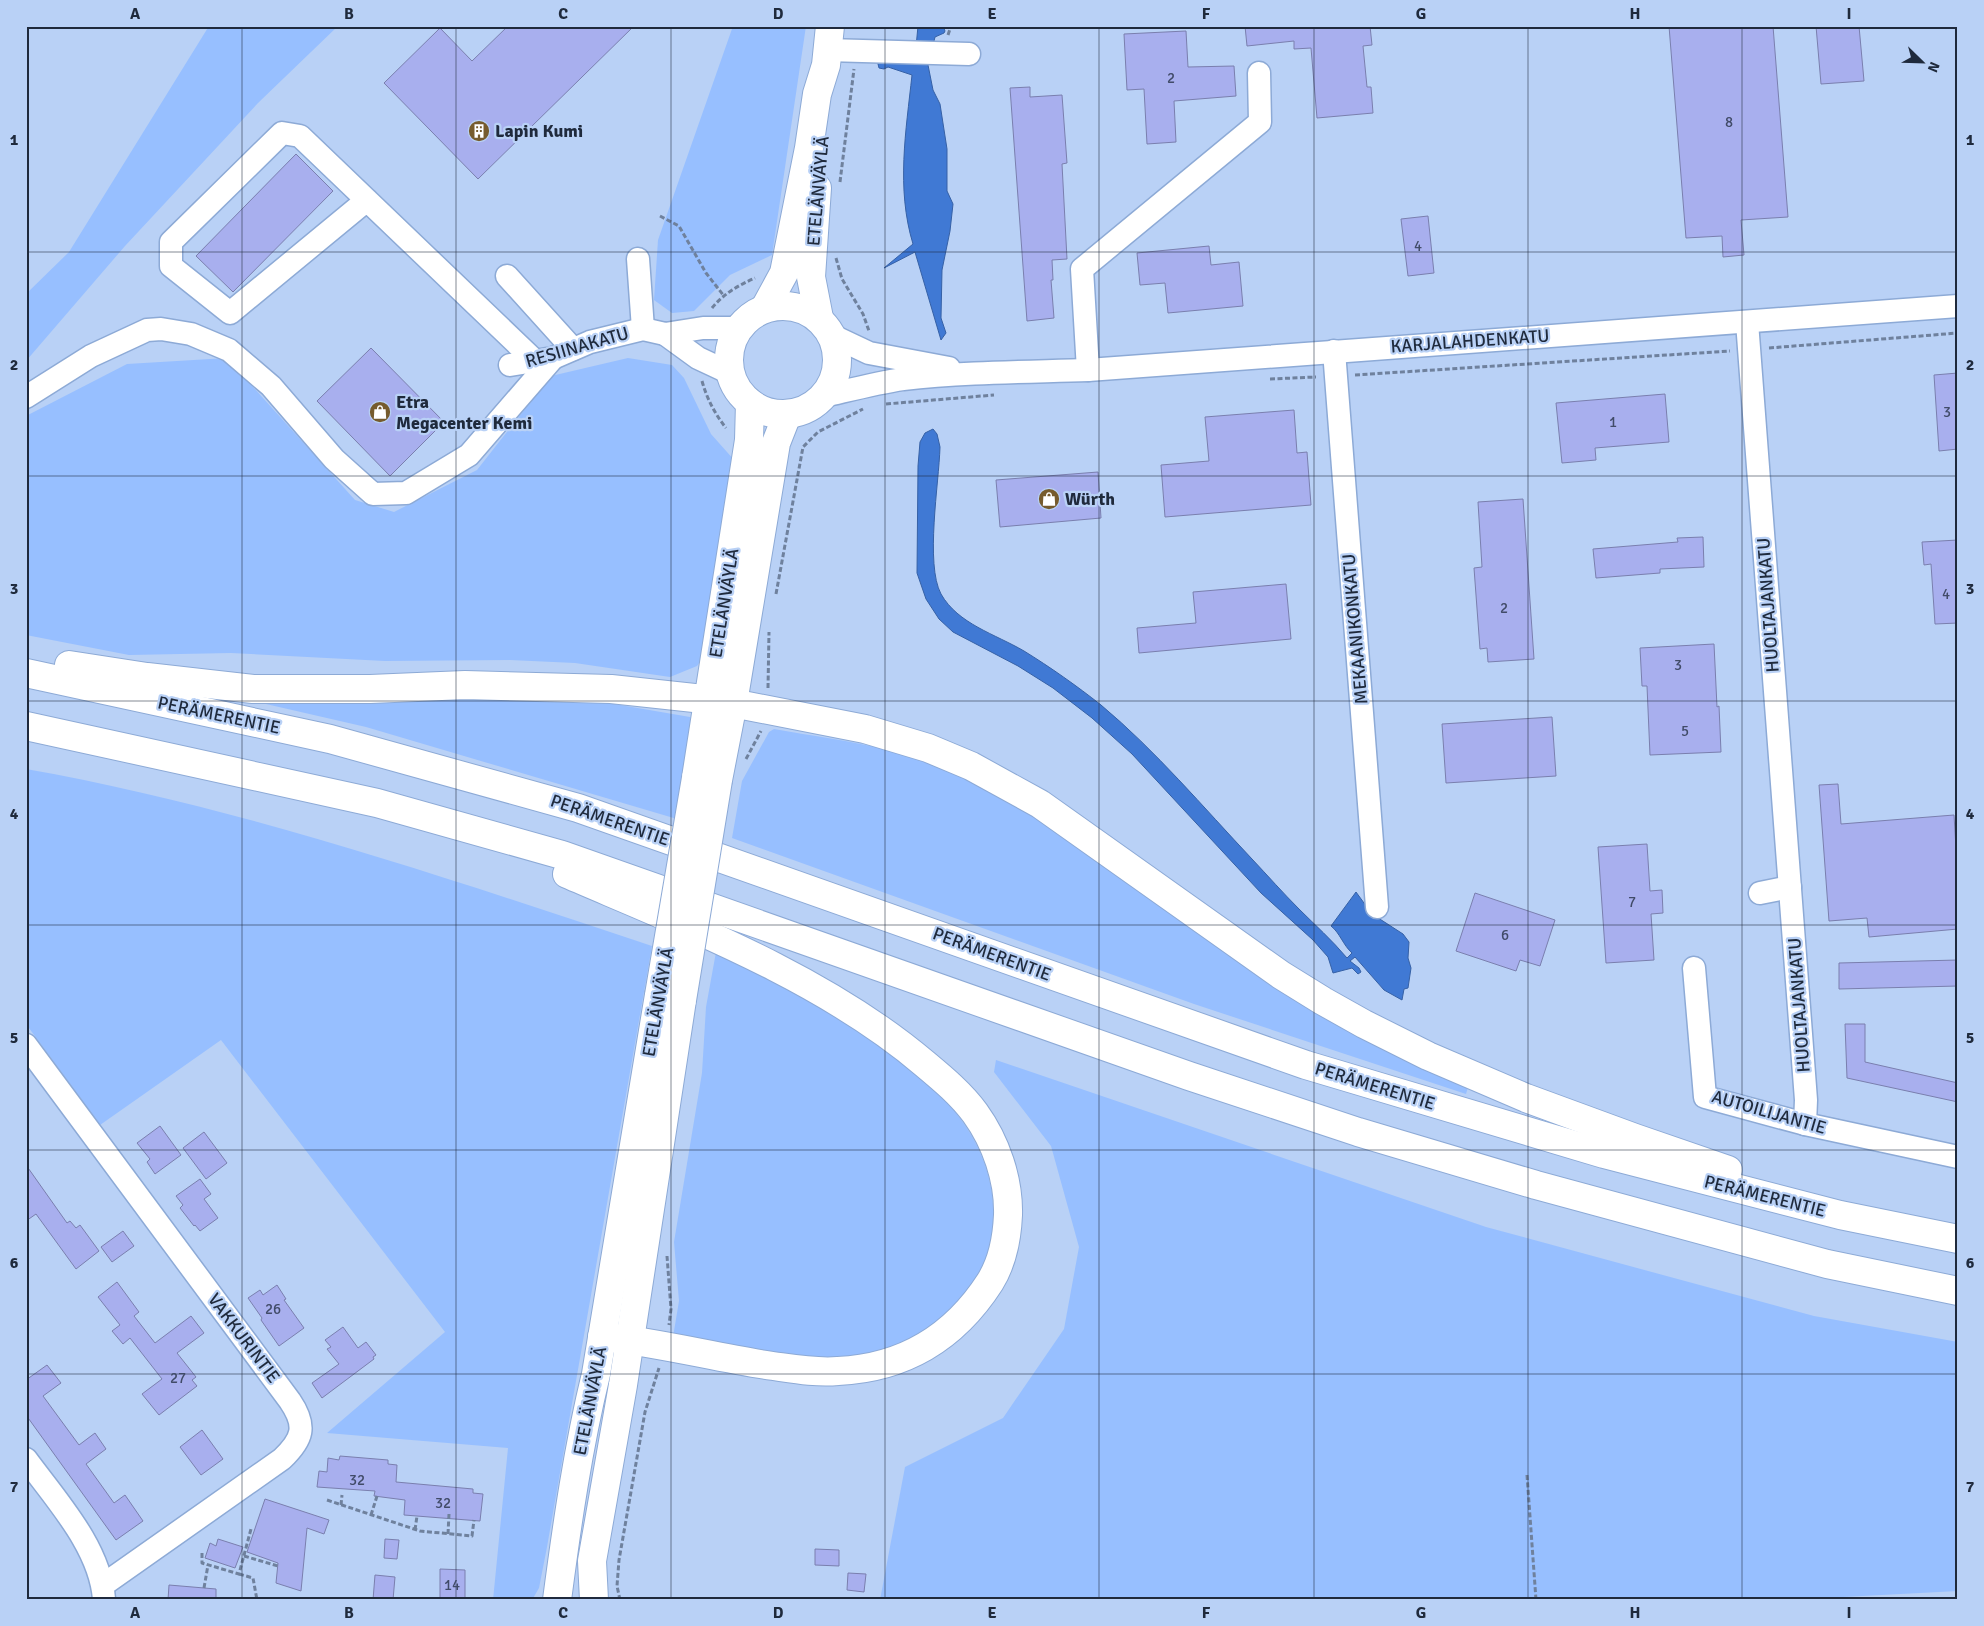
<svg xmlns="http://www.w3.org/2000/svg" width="1984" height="1626" viewBox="0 0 1984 1626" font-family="Signika,sans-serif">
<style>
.green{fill:#97bfff}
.water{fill:#4079d4;stroke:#3661a6}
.building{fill:#a8afee;stroke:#7a7fae}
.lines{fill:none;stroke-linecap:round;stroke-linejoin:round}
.minor-casing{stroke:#8daad6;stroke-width:25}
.major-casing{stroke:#8daad6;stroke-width:30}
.highway-casing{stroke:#8daad6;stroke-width:30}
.path{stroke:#6f819d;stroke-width:3;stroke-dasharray:5 2.5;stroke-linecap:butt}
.minor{stroke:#fff;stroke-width:22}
.major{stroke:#fff;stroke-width:28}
.highway{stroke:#fff;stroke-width:28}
.major-bridge-casing{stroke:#8daad6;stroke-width:30;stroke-linecap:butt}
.major-bridge{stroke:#fff;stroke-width:28}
.grid{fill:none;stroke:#1f2a3c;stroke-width:1;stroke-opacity:0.55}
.labels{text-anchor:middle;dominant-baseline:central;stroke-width:4.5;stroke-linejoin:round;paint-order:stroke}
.number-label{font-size:15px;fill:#414b68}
.poi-label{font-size:18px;font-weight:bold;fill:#1f2a3c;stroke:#b9d1f6;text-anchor:start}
.street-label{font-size:18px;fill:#1f2a3c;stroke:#b9d1f6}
.neatline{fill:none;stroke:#1f2a3c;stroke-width:2}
.grid-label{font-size:16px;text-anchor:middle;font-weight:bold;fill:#1f2a3c}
</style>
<rect width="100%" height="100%" fill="#b9d1f6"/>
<!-- green -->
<g class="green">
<polygon points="209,26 338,26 258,103 125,246 26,361 26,294 69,252"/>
<polygon points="733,26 806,26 772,255 730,275 694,311 672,313 654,300 658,240"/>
<polygon points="227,358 355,500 394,512 477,470 551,376 628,358 672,365 684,378 711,434 735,461 706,653 697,666 670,677 575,663 510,660 385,661 231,653 129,655 26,635 26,416 127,364"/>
<polygon points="467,697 591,700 690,717 694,726 677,819 366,727 240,698 331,704 380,703"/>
<path d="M774,729C836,740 902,747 959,774C1017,803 1071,839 1124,877C1186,920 1247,965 1309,1007C1359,1040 1414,1064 1468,1087L1466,1094L1194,1004L732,838L742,781L769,732Z"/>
<path d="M26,769C240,807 447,878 652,946L547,1547L539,1588L532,1600H493L508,1448L327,1433L445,1332L221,1040L100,1125L26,1024Z"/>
<path d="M716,952C786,989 859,1023 919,1076C928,1083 938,1091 946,1100C960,1117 974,1136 982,1157C1009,1223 987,1292 927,1330C909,1342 887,1352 864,1355C802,1364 735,1346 673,1337L679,1301L674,1242L702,1073L706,1007Z"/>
<polygon points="996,1060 1486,1227 1814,1316 1958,1342 1958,1591 1786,1600 880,1600 905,1467 1003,1418 1064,1329 1079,1247 1051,1146 994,1072"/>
</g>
<!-- water -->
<g class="water">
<path d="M918,26H943L945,31L944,33L935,37L928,65L933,90L940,104L947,149V191L953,204L950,231L942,270L941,318L946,333L941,340L915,252L884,268L913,244C896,188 906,131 912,75L888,67L884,69L879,68L877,60L916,47Z"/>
<path d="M933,429L937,434L940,447C939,483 925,564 941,594C958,624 995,634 1024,651C1050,667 1077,686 1101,705C1156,751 1203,807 1252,859C1268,876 1283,893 1299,909C1315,925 1332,940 1347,958L1352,953C1343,945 1340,933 1331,926L1356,892L1372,914L1403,934L1409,942L1408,958L1411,968L1408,988L1404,989L1402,1000L1384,990L1355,957L1350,961L1359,968L1361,972L1358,974L1352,968L1333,973L1328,957L1313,940L1261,893L1132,754L1092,718L1053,688L1018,666L953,632L939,619L926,599L917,573L918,466L920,442L925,433Z"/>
</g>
<!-- building -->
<g class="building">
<polygon points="508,26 634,26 478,179 384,83 440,28 472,61"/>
<polygon points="1245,26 1370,26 1372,45 1363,46 1367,87 1371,87 1373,113 1317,118 1311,48 1294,49 1294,41 1247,46"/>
<polygon points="1669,26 1773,26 1788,217 1741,220 1744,255 1723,257 1722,236 1686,238"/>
<polygon points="1816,26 1859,26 1864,81 1821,84"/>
<polygon points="1186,31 1188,67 1234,66 1236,96 1174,101 1176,142 1147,144 1144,89 1127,90 1124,34"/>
<polygon points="1030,87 1030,97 1062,95 1067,163 1062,164 1067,259 1052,260 1053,280 1051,280 1054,318 1027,321 1010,88"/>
<polygon points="296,154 333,191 233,292 196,256"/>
<polygon points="1428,216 1434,273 1408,276 1401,219"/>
<polygon points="1209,246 1211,265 1239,262 1243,306 1168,313 1165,283 1140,285 1137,253"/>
<polygon points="371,348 444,422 390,476 317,401"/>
<polygon points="1958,373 1958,449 1939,451 1934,375"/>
<polygon points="1665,394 1669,442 1595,448 1596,460 1562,463 1556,403"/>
<polygon points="1294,410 1297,453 1307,452 1311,505 1165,517 1161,465 1209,461 1205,417"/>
<polygon points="1098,472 1101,518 1000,527 996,480"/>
<polygon points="1523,499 1534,659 1488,662 1487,648 1480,649 1474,568 1482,567 1478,502"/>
<polygon points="1703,537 1704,567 1660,569 1660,573 1596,578 1593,549 1678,542 1677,538"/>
<polygon points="1958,540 1958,623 1935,624 1931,564 1924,565 1922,542"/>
<polygon points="1286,584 1291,639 1139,653 1137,628 1196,623 1193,592"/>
<polygon points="1714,644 1717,707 1719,706 1721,752 1650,755 1647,686 1642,686 1640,648"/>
<polygon points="1552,717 1556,776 1446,783 1442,724"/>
<polygon points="1838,784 1841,824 1954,815 1958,881 1958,929 1869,937 1867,918 1829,921 1819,785"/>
<polygon points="1647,844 1650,891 1662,890 1663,913 1651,914 1654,960 1606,963 1598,847"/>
<polygon points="1475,893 1555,920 1540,966 1520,960 1516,971 1456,951"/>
<polygon points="1958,960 1958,986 1839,989 1839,963"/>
<polygon points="1845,1024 1865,1024 1865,1062 1958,1083 1958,1102 1847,1078"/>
<polygon points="160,1126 181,1155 155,1174 147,1162 150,1159 137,1143"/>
<polygon points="204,1132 227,1163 206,1179 183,1148"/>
<polygon points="26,1165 67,1223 70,1221 76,1228 80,1225 99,1251 76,1269 36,1214 26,1221"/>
<polygon points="200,1179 211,1194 204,1199 218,1218 200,1231 195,1225 194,1226 180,1208 183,1205 176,1196"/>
<polygon points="123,1231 134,1246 112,1262 101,1247"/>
<polygon points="117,1282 139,1312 134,1316 155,1343 191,1316 204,1333 177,1353 196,1377 192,1380 197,1386 159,1415 142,1394 162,1379 130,1338 123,1344 112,1331 120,1325 98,1297"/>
<polygon points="277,1285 286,1299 284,1300 304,1328 279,1346 261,1320 262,1318 248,1298 260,1290 263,1295"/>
<polygon points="343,1327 358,1348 366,1342 376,1355 373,1357 374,1359 322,1398 312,1383 339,1364 327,1349 331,1347 325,1340"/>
<polygon points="47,1365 61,1383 43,1396 79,1445 95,1433 106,1449 86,1464 114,1503 125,1495 143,1521 116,1540 26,1415 26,1380"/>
<polygon points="202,1430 223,1459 201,1475 180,1447"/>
<polygon points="340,1456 388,1460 388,1464 397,1465 396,1482 473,1489 473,1493 483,1494 480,1521 404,1515 405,1500 374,1496 375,1491 317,1487 319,1471 327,1472 328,1458 339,1460"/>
<polygon points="265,1499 329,1520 324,1534 307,1528 301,1591 276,1583 278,1563 247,1552"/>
<polygon points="218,1539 243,1547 235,1568 205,1558 210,1543 216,1546"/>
<polygon points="385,1539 399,1540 397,1559 384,1558"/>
<polygon points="815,1549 839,1550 839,1566 815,1565"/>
<polygon points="440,1569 465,1570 465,1600 440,1600"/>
<polygon points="848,1573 866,1574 864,1592 847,1590"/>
<polygon points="375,1575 395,1577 393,1600 373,1600"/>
<polygon points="169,1585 216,1589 216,1600 168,1600"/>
</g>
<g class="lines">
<!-- minor casing -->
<g class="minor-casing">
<g id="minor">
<polyline points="827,50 969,54"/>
<polyline points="367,200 230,313 171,266 171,242 282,133 300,136 535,361"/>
<polyline points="638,259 643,329"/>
<polyline points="507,276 573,349"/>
<polyline points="1747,322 1806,1100 1805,1124"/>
<polyline points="665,334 698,358 730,373"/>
<polyline points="833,336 869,353 949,368"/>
<polyline points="1334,351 1377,907"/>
<polyline points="510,365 553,358 590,342 643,329 665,334 703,328 739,328"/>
<polyline points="1088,370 1082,269 1260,122 1259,73"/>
<path d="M824,396C850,390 876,383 903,379C964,372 1027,372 1088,370L1958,306"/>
<polyline points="26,397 91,356 147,330 161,329 191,334 229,350 271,386 334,459 373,494 406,493 469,455 553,358"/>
<polyline points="1760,893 1790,887"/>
<polyline points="1694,968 1705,1097 1805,1124 1958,1157"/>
<path d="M26,1045L290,1401C307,1426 303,1439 282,1459L103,1585"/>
<path d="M26,1459C56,1500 100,1547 104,1599"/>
</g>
</g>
<!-- major casing -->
<g class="major-casing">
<g id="major">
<polyline points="817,188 811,277 819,318"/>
<circle cx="783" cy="360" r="54"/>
<polyline points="765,308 784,273 809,148 817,94 826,65 830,26"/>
<polyline points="696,778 749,440 750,403"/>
<polyline points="718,780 733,703 776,443 787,415"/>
<path d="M557,1600C567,1524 578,1448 596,1374L659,995"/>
<polyline points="594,1600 592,1561 623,1385 682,1000"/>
</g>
</g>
<!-- highway casing -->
<g class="highway-casing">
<g id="highway">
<polyline points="69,665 147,677 253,689 370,689 465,685 611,689 722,701 865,729 928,748 971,766 1040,804 1281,975 1323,1001 1364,1024 1428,1056 1526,1098 1635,1138 1728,1170"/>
<polyline points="26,673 330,739 578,808 1306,1065 1604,1154 1840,1215 1958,1239"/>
<polyline points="26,726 377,803 562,855 1189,1076 1358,1132 1536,1185 1827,1264 1958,1291"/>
<path d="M567,874C688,926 824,978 925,1064C943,1079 961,1094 975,1113C996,1142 1009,1180 1008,1215C1007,1237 1002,1263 990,1282C954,1338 904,1368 838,1371C816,1373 794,1369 773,1366C716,1358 659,1342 602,1337"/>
</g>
</g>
<!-- path -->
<g class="path">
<polyline points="948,35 951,26"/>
<polyline points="840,182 854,69"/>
<polyline points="660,216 679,226 706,273 724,296"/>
<polyline points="836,258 842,279 863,314 869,331"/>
<path d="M712,308C723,294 739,285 755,278"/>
<polyline points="1769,348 1958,333"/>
<polyline points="1355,375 1730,351"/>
<polyline points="1270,379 1316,377"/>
<path d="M702,381C707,399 715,414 726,428"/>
<polyline points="886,404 994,395"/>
<polyline points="776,594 803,447 818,432 863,409"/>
<polyline points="768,688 769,632"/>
<polyline points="746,759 761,731"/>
<polyline points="667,1256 671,1309 669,1325"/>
<polyline points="1527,1475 1536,1600"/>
<polyline points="327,1500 420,1531 472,1536 474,1520"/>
<polyline points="341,1505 342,1495"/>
<polyline points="371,1515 377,1496"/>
<polyline points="415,1530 417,1516"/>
<polyline points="448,1534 449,1514"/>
<polyline points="202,1553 202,1563 239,1574 251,1529"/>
<polyline points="244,1556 278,1566"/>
<polyline points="239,1574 253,1578 257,1600"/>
<polyline points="204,1588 208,1565"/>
<polyline points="620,1600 617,1586 619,1560 645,1412 659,1368"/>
</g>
<!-- minor -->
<use href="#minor" class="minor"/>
<!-- major -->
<use href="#major" class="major"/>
<!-- highway -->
<use href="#highway" class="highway"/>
<!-- major-bridge casing -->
<g class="major-bridge-casing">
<g id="major-bridge">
<polyline points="659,995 696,778"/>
<polyline points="682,1000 718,780"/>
</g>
</g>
<!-- major-bridge -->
<use href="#major-bridge" class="major-bridge"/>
</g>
<!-- grid -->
<path class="grid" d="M242,26V1600M456,26V1600M671,26V1600M885,26V1600M1099,26V1600M1314,26V1600M1528,26V1600M1742,26V1600M26,252H1958M26,476H1958M26,701H1958M26,925H1958M26,1150H1958M26,1374H1958"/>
<!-- icons -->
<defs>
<g id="building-disc" transform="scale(1.125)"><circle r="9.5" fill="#765b2d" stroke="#b9d1f6"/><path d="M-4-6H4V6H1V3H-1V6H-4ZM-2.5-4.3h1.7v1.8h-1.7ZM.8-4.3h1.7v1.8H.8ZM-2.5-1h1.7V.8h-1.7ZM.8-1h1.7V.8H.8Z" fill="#fff"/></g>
<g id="shop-disc" transform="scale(1.125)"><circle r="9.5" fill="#765b2d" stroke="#b9d1f6"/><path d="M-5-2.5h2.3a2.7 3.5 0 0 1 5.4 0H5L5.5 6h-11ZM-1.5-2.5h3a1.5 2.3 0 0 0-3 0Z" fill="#fff"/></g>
</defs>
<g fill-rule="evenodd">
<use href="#building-disc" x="479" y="131"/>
<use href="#shop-disc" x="380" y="412"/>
<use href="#shop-disc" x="1049" y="499"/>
</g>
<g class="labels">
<!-- number labels -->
<g class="number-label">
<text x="1171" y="78">2</text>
<text x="1729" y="122">8</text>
<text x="1418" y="246">4</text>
<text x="1947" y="412">3</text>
<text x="1613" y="422">1</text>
<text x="1946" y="594">4</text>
<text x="1504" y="608">2</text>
<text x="1678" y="665">3</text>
<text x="1685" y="731">5</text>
<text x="1632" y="902">7</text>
<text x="1505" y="935">6</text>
<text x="273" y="1309">26</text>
<text x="178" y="1378">27</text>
<text x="357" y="1480">32</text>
<text x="443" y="1503">32</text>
<text x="452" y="1585">14</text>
</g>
<!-- poi labels -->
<g class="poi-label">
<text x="495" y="131">Lapin Kumi</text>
<text x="396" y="402">Etra<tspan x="396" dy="21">Megacenter Kemi</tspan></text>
<text x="1065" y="499">Würth</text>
</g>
<!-- street labels -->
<g class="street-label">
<text transform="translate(818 191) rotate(-85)">ETELÄNVÄYLÄ</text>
<text transform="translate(1470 341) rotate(-4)">KARJALAHDENKATU</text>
<text transform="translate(577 347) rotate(-16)">RESIINAKATU</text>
<text transform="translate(724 603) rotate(-81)">ETELÄNVÄYLÄ</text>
<text transform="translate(1768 605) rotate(-94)">HUOLTAJANKATU</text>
<text transform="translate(1355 629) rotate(-95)">MEKAANIKONKATU</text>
<text transform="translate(219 715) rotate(12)">PERÄMERENTIE</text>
<text transform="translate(610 820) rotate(19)">PERÄMERENTIE</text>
<text transform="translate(992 954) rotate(20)">PERÄMERENTIE</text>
<text transform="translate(658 1002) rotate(-80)">ETELÄNVÄYLÄ</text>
<text transform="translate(1799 1005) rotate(-94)">HUOLTAJANKATU</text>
<text transform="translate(1375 1086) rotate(17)">PERÄMERENTIE</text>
<text transform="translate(1769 1112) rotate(16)">AUTOILIJANTIE</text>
<text transform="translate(1765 1196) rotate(14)">PERÄMERENTIE</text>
<text transform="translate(244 1338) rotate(53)">VAKKURINTIE</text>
<text transform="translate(590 1401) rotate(-79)">ETELÄNVÄYLÄ</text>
</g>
</g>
<!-- border -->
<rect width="1984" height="1626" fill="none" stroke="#b9d1f6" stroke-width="55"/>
<!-- north arrow -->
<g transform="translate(1922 62) rotate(113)" stroke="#b9d1f6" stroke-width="4" paint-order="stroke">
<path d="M0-4L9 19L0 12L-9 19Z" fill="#1f2a3c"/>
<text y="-8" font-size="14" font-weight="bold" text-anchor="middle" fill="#1f2a3c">N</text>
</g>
<rect x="28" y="28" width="1928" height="1570" class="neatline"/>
<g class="grid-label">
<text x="135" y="19">A</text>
<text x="349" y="19">B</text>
<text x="563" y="19">C</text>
<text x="778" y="19">D</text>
<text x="992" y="19">E</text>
<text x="1206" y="19">F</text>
<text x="1421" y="19">G</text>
<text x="1635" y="19">H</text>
<text x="1849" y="19">I</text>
<text x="14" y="145">1</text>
<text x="1970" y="145">1</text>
<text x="14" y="370">2</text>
<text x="1970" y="370">2</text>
<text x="14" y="594">3</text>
<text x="1970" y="594">3</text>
<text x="14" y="819">4</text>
<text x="1970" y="819">4</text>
<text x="14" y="1043">5</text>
<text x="1970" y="1043">5</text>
<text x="14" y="1268">6</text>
<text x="1970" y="1268">6</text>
<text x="14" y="1492">7</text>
<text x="1970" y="1492">7</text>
<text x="135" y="1618">A</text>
<text x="349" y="1618">B</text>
<text x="563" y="1618">C</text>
<text x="778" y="1618">D</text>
<text x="992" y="1618">E</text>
<text x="1206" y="1618">F</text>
<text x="1421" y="1618">G</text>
<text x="1635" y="1618">H</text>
<text x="1849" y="1618">I</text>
</g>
</svg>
